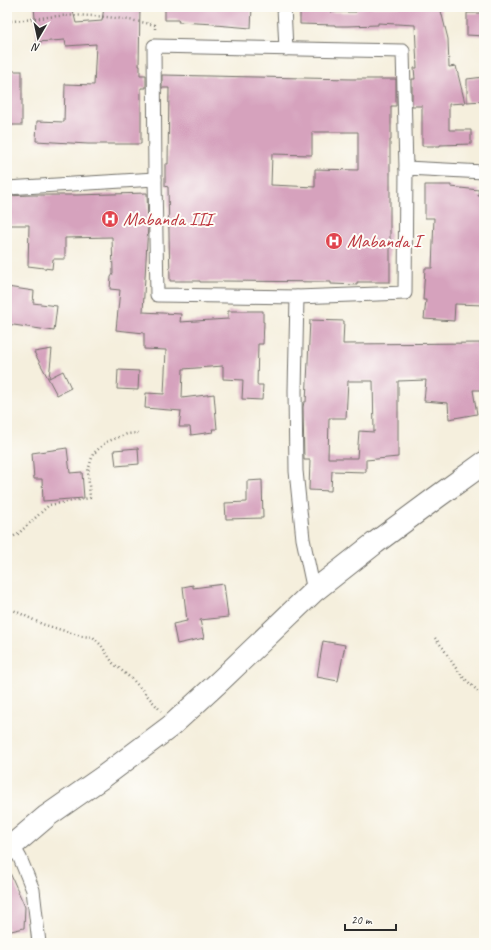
<svg xmlns="http://www.w3.org/2000/svg" width="491" height="950" viewBox="0 0 491 950" font-family="Caveat,sans-serif">
<style>
.building{fill:#d6a2bd;fill-rule:evenodd}
.lines{fill:none;stroke-linecap:round;stroke-linejoin:round}
.street-casing{stroke:#727069;stroke-width:15}
.highway-casing{stroke:#727069;stroke-width:24}
.path{stroke:#727069;stroke-width:2.5;stroke-dasharray:1 3;stroke-linecap:butt}
.street{stroke:#fff;stroke-width:13}
.highway{stroke:#fff;stroke-width:22}
.labels{text-anchor:middle;dominant-baseline:central;stroke-width:4;stroke-linejoin:round;paint-order:stroke}
.health-label{font-size:19px;fill:#be3a42;stroke:#fdfcf7;text-anchor:start}
</style>
<rect width="100%" height="100%" fill="#fdfcf7"/>
<filter id="ink" filterUnits="userSpaceOnUse"><feTurbulence type="fractalNoise" baseFrequency=".025" numOctaves="2"/><feDisplacementMap in="SourceGraphic" scale="8" xChannelSelector="R" yChannelSelector="G"/><feConvolveMatrix kernelMatrix="1 2 1 2 8 2 1 2 1" color-interpolation-filters="sRGB"/></filter>
<filter id="wash" filterUnits="userSpaceOnUse"><feTurbulence type="fractalNoise" baseFrequency=".012" numOctaves="4" result="noise"/><feDisplacementMap in="SourceGraphic" scale="16" xChannelSelector="R" yChannelSelector="G"/><feGaussianBlur stdDeviation="0.9" result="paint"/><feColorMatrix in="noise" values="0 0 0 0 0 0 0 0 0 0 0 0 0 0 0 0 0 1.4 0 .05"/><feComposite in="paint" operator="in"/></filter>
<g filter="url(#wash)">
<rect width="100%" height="100%" fill="#f5efdd"/>
<g id="blocks">
<!-- building -->
<g class="building">
<polygon points="34,7 72,7 76,23 102,21 104,7 140,7 139,66 140,66 140,75 146,75 146,88 141,88 141,144 88,144 36,141 37,121 64,122 65,84 94,85 96,44 66,46 65,40 37,42"/>
<polygon points="165,7 252,7 251,28 215,25 215,24 178,22 179,20 165,20"/>
<polygon points="300,7 331,7 331,12 356,12 357,7 440,7 448,39 449,67 456,66 465,103 449,104 449,130 471,130 471,144 440,145 440,146 422,146 422,106 412,106 412,79 415,79 414,68 417,68 415,25 378,23 378,25 348,26 335,26 335,25 300,24"/>
<polygon points="467,13 484,13 484,36 467,35"/>
<rect x="7" y="71" width="15" height="54"/>
<path d="M162,75L351,79H396V106H391V140H390V282H357V285L331,284V282L222,281V282H200V281H170L168,187L165,186V164H168L169,88H162ZM312,132H358V170L315,169V187L271,185L272,154L312,155Z"/>
<polygon points="484,77 484,101 467,102 467,79"/>
<polygon points="425,185 451,185 451,187 479,190 478,196 484,196 484,305 455,304 454,321 424,319 426,300 423,300 425,268 432,268 434,218 425,218"/>
<polygon points="147,193 148,225 143,312 181,314 180,322 228,319 228,311 263,311 263,322 264,322 263,344 258,344 257,385 263,385 262,400 242,399 243,380 223,379 223,366 183,369 182,398 214,394 217,429 212,429 213,432 191,435 190,427 179,427 181,411 145,408 146,393 164,394 166,350 144,349 144,333 116,330 120,290 110,289 111,277 113,274 112,237 65,238 65,259 53,259 52,269 28,266 29,225 7,225 7,196 30,195 76,195"/>
<polygon points="7,287 34,291 33,303 57,306 54,331 7,324"/>
<path d="M310,320L344,321L343,344L484,343V366L481,365V390H473L477,414L449,419L448,403L424,401L426,380L398,381V457L366,460V472L332,471L331,491L309,490L310,460H304L303,407L304,402H306ZM348,381H373L374,432L359,431L357,458H328L329,418H346Z"/>
<polygon points="52,349 49,378 63,371 71,388 57,395 34,352"/>
<polygon points="118,370 139,371 138,390 117,389"/>
<polygon points="67,448 70,473 82,472 84,498 43,501 42,479 34,479 32,453"/>
<polygon points="138,448 139,464 116,466 114,450"/>
<polygon points="262,480 263,518 226,519 225,503 247,502 247,481"/>
<polygon points="224,584 228,617 200,620 204,638 177,644 173,624 187,621 183,587 193,585 193,588"/>
<polygon points="323,641 345,645 338,681 317,677"/>
<polygon points="7,866 25,907 24,928 7,932"/>
</g>
</g>
</g>
<g filter="url(#ink)">
<use href="#blocks" fill-opacity="0" stroke="#727069" stroke-width="1"/>
<g class="lines">
<!-- street casing -->
<g class="street-casing">
<g id="street">
<polyline points="284,7 286,49"/>
<polyline points="155,179 154,46 403,51 406,168"/>
<polyline points="7,188 155,179 157,295 297,297 405,293 406,168 484,172"/>
<polyline points="297,297 295,391 296,471 303,539 314,591"/>
<polyline points="13,846 20,858 33,890 39,943"/>
</g>
</g>
<!-- highway casing -->
<g class="highway-casing">
<polyline id="highway" points="7,850 47,816 103,777 171,726 220,681 314,591 375,543 437,497 484,463"/>
</g>
<!-- path -->
<g class="path">
<path d="M7,21C25,21 42,17 59,16C91,14 124,18 155,25V32"/>
<polyline points="7,540 18,534 49,505 90,498 88,471 93,454 106,442 127,434 138,433"/>
<polyline points="7,608 13,610 42,624 81,636 93,637 101,645 113,663 134,681 161,711"/>
<polyline points="435,638 443,648 455,667 463,677 484,697"/>
</g>
<!-- street -->
<use href="#street" class="street"/>
<!-- highway -->
<use href="#highway" class="highway"/>
</g>
</g>
<!-- icons -->
<defs>
<g id="hospital-disc" transform="scale(0.9)"><circle r="9.5" fill="#e0444e" stroke="#fdfcf7"/><path d="M-5-5h3v3.5h4V-5h3V5h-3V1.5h-4V5h-3Z" fill="#fff"/></g>
</defs>
<g fill-rule="evenodd">
<use href="#hospital-disc" x="110" y="219"/>
<use href="#hospital-disc" x="334" y="241"/>
</g>
<g class="labels">
<!-- health labels -->
<g class="health-label">
<text x="123" y="219">Mabanda III</text>
<text x="347" y="241">Mabanda I</text>
</g>
</g>
<!-- margin -->
<rect width="491" height="950" fill="none" stroke="#fdfcf7" stroke-width="24"/>
<!-- north arrow -->
<g transform="translate(38 38) rotate(189)" stroke="#fdfcf7" stroke-width="3" paint-order="stroke">
<path d="M0-3L7 15L0 10L-7 15Z" fill="#2b2b2b"/>
<text y="-6" font-size="11" font-weight="bold" text-anchor="middle" fill="#2b2b2b">N</text>
</g>
<!-- scale -->
<path d="M345 924v6h51v-6" fill="none" stroke="#2b2b2b" stroke-width="2"/>
<text x="351" y="924" font-size="12" fill="#2b2b2b" stroke="#fdfcf7" stroke-width="3" paint-order="stroke">20 m</text>
</svg>
